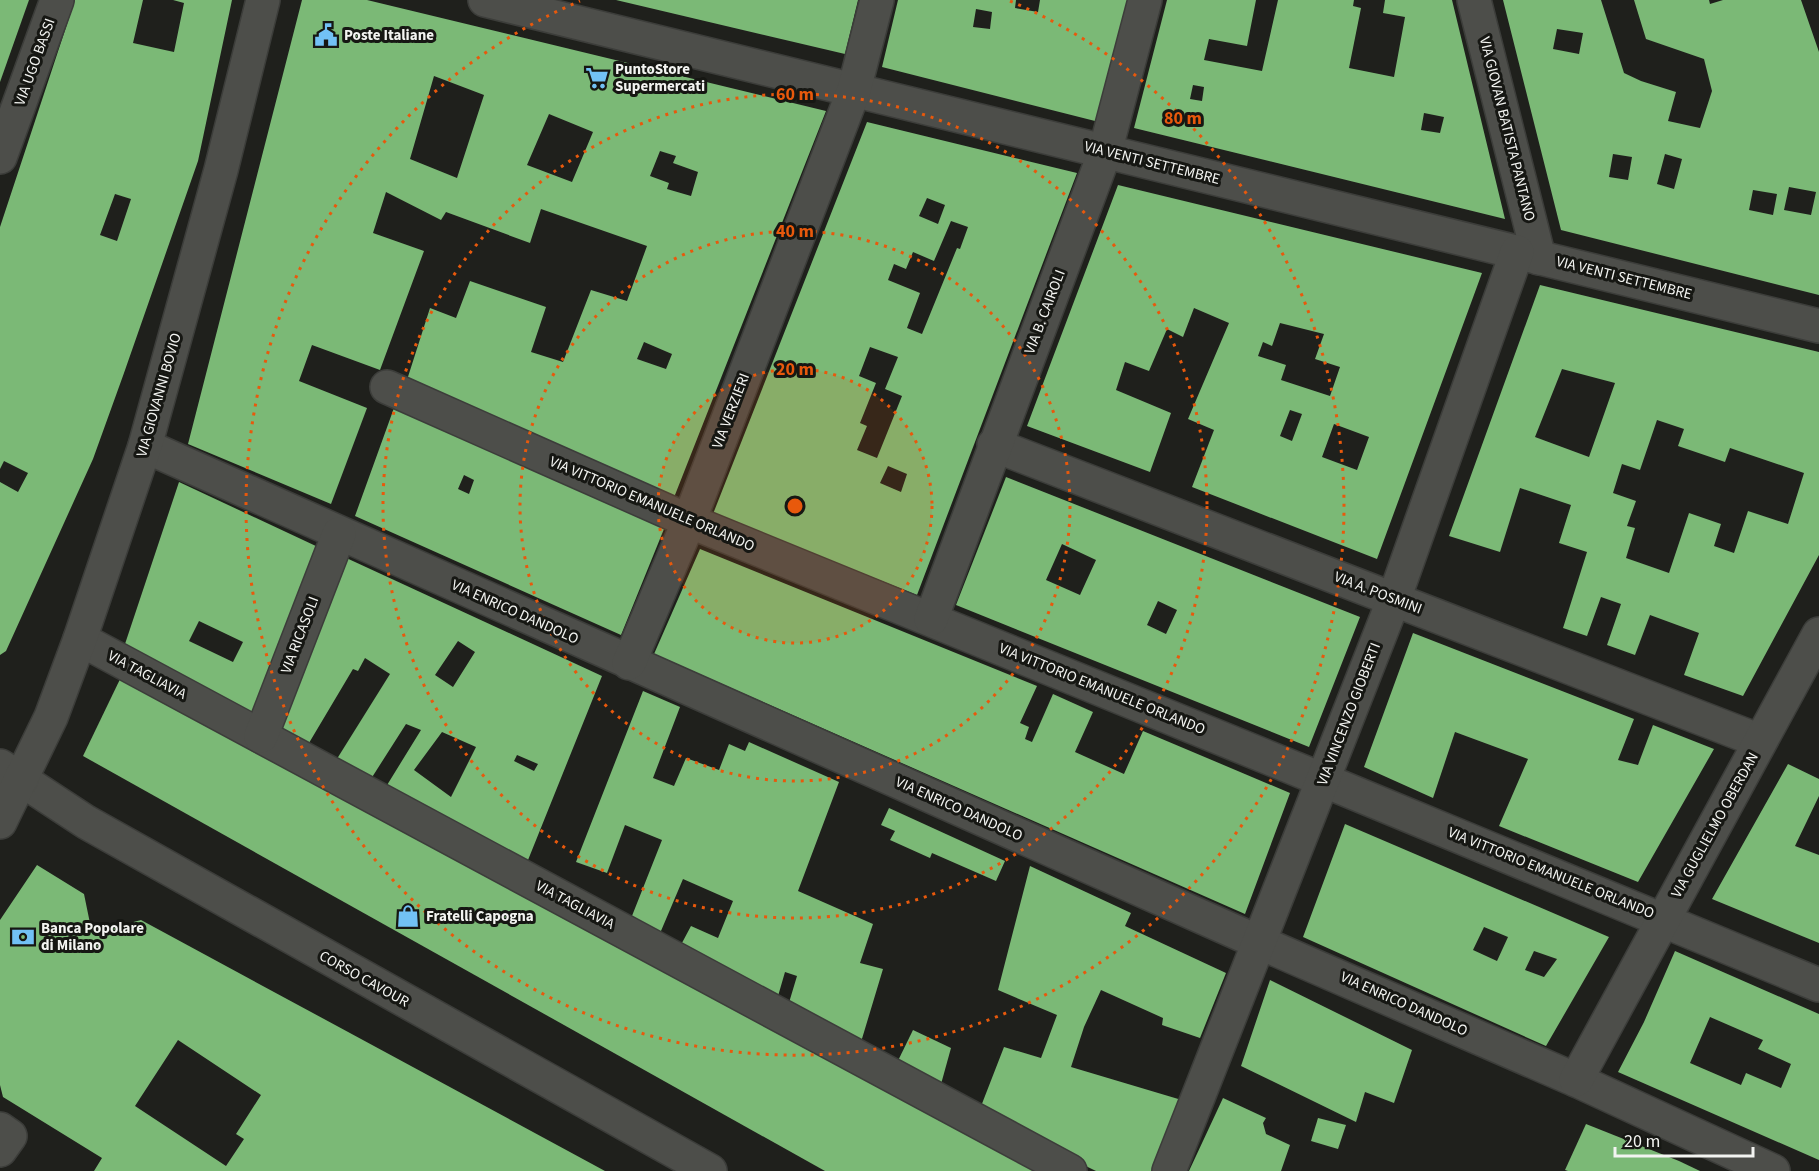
<svg xmlns="http://www.w3.org/2000/svg" width="1819" height="1171" viewBox="0 0 1819 1171" font-family="'Source Sans 3',sans-serif">
<style>
.building{fill:#7bb976;fill-rule:evenodd}
.lines{fill:none;stroke-linecap:round;stroke-linejoin:round}
.pedestrian-casing{stroke:#3c3d3a;stroke-width:36}
.minor-casing{stroke:#3c3d3a;stroke-width:36}
.tertiary-casing{stroke:#3c3d3a;stroke-width:36}
.pedestrian{stroke:#4d4e4a;stroke-width:33}
.minor{stroke:#4d4e4a;stroke-width:33}
.tertiary{stroke:#4d4e4a;stroke-width:33}
.ring{fill:none;stroke:#e8590c;stroke-width:3;stroke-dasharray:3 6}
.labels{text-anchor:middle;dominant-baseline:central;stroke-width:6;stroke-linejoin:round;paint-order:stroke}
.poi-label{font-size:15px;font-weight:bold;fill:#f3f4f1;stroke:#161713;text-anchor:start}
.street-label{font-size:15px;fill:#f3f4f1;stroke:#161713}
.centre{fill:#e8590c;stroke:#161713;stroke-width:3}
.ring-label{font-size:18px;text-anchor:middle;font-weight:bold;fill:#e8590c;stroke:#161713;stroke-width:6;stroke-linejoin:round;paint-order:stroke}
</style>
<rect width="100%" height="100%" fill="#1f201c"/>
<!-- building -->
<g class="building">
<polygon points="0,0 29,0 0,82"/>
<path d="M75,0H143L133,43L174,52L184,3L173,0H232L198,161L124,373L93,459L6,651L0,655V482L18,492L28,473L4,461L0,469V227ZM115,194L131,199L117,241L100,235Z"/>
<path d="M302,0H367L826,111L673,500L406,383L430,308L456,318L470,281L546,307L531,352L563,362L591,290L627,301L647,246L541,209L530,243L446,212L441,220L386,192L373,233L424,251L380,370L312,345L299,381L367,408L331,504L188,444ZM434,76L484,95L457,178L410,159ZM549,114L593,132L572,182L527,165ZM660,151L676,156L673,163L698,172L691,196L667,189L669,183L650,176ZM644,342L672,354L666,369L637,359Z"/>
<polygon points="616,0 858,0 845,54"/>
<path d="M898,0H1016L1015,8L1038,12L1040,0H1129L1099,122L882,67ZM976,9L992,12L990,29L973,27Z"/>
<path d="M1167,0H1256L1247,46L1209,39L1204,60L1262,71L1278,0H1354L1353,6L1361,8L1349,68L1394,77L1405,17L1383,13L1385,0H1452L1505,219L1134,128ZM1193,85L1204,87L1202,101L1190,99ZM1424,113L1444,117L1440,133L1421,130Z"/>
<path d="M1503,0H1601L1624,73L1641,81L1676,92L1668,121L1700,128L1712,91L1704,59L1646,39L1634,0H1709L1710,4L1723,0H1801L1819,52V295L1561,230ZM1557,29L1583,33L1579,54L1553,49ZM1613,154L1632,157L1628,180L1609,177ZM1665,154L1682,159L1674,189L1657,184ZM1789,187L1816,192L1811,215L1784,210ZM1753,190L1777,194L1773,215L1749,210Z"/>
<path d="M867,122L1077,173L917,595L713,514ZM927,198L945,205L938,224L919,216ZM951,221L968,227L960,249L957,248L922,334L907,328L920,293L888,280L894,264L906,269L913,252L934,261ZM870,347L898,357L885,389L902,396L877,458L857,450L867,426L860,423L876,383L859,376ZM888,466L907,474L901,492L880,483Z"/>
<path d="M1118,185L1482,273L1377,559L1192,487L1214,430L1188,419L1229,323L1194,308L1183,337L1167,329L1149,371L1125,362L1116,390L1171,413L1150,472L1027,426ZM1280,323L1324,334L1315,359L1340,367L1330,396L1281,380L1286,365L1258,356L1263,342L1272,346ZM1290,410L1302,414L1292,441L1280,436ZM1334,424L1369,437L1357,470L1322,457Z"/>
<path d="M1540,285L1819,352V555L1743,696L1684,675L1699,633L1650,615L1635,655L1607,645L1621,604L1601,597L1587,636L1563,628L1587,552L1559,543L1571,505L1520,488L1500,552L1449,536ZM1562,369L1615,383L1589,457L1535,437ZM1657,420L1684,429L1678,446L1725,462L1730,448L1804,473L1788,524L1748,511L1734,553L1714,546L1721,524L1689,513L1669,573L1626,558L1635,528L1627,526L1636,501L1613,493L1622,464L1640,470Z"/>
<path d="M394,408L666,524L621,635L355,516ZM464,475L474,480L469,494L458,489Z"/>
<path d="M1006,477L1360,617L1309,747L956,605ZM1062,544L1096,560L1080,595L1046,580ZM1158,601L1177,610L1166,634L1147,625Z"/>
<path d="M179,482L318,547L255,719L123,650ZM199,621L243,642L233,662L189,641Z"/>
<polygon points="700,549 1037,686 1020,723 1029,727 1025,739 1032,742 1053,694 1093,712 1075,752 1124,774 1143,731 1290,793 1245,914 654,654"/>
<path d="M342,556L602,676L524,870L384,790L421,730L406,724L369,782L335,762L390,674L365,658L358,671L353,669L306,748L276,729ZM458,641L475,652L453,687L435,675ZM442,732L476,747L451,797L414,770ZM517,755L538,764L534,771L514,761Z"/>
<polygon points="1413,633 1634,719 1618,760 1638,765 1653,725 1714,749 1638,882 1499,826 1528,759 1455,732 1433,798 1364,767"/>
<polygon points="123,673 1043,1171 825,1171 83,756"/>
<path d="M643,691L680,707L653,778L674,786L686,758L719,770L729,744L745,751L749,742L839,782L798,891L873,924L860,963L883,969L858,1052L675,956L691,926L718,938L733,901L683,879L658,938L628,926L662,840L625,825L607,873L576,862ZM785,972L797,976L788,1006L776,1003Z"/>
<polygon points="1788,764 1819,779 1819,796 1795,846 1819,855 1819,943 1712,899"/>
<polygon points="889,808 1005,861 996,881 932,853 930,858 890,840 895,831 881,825"/>
<path d="M1345,824L1609,937L1546,1046L1303,937ZM1484,927L1508,937L1497,961L1473,950ZM1534,951L1557,959L1544,977L1525,970Z"/>
<path d="M37,865L84,894L92,933L141,920L605,1171H94L102,1158L3,1097L0,1085V920ZM178,1040L261,1095L236,1134L244,1139L226,1166L135,1106Z"/>
<polygon points="1030,866 1131,913 1125,926 1226,973 1200,1038 1162,1025 1163,1018 1101,990 1084,1027 1071,1067 1185,1101 1159,1171 1096,1171 978,1114 1004,1047 1041,1058 1057,1015 998,990"/>
<path d="M1675,951L1819,1014V1160L1618,1072L1644,1022ZM1710,1017L1763,1040L1758,1049L1791,1064L1781,1088L1746,1073L1741,1085L1690,1063Z"/>
<polygon points="1270,980 1412,1050 1394,1103 1365,1092 1356,1122 1241,1066"/>
<polygon points="913,1030 951,1048 938,1095 892,1073"/>
<polygon points="1223,1098 1266,1118 1263,1123 1266,1134 1290,1145 1281,1171 1189,1171"/>
<polygon points="1318,1118 1346,1125 1338,1149 1311,1141"/>
<polygon points="1586,1124 1679,1161 1700,1171 1568,1171 1565,1170"/>
</g>
<g class="lines">
<!-- pedestrian casing -->
<g class="pedestrian-casing">
<g id="pedestrian">
<polyline points="387,387 689,521"/>
<polyline points="80,639 1070,1171"/>
<polyline points="22,780 86,822 710,1171"/>
<polyline points="0,1129 10,1136 0,1150"/>
</g>
</g>
<!-- minor casing -->
<g class="minor-casing">
<g id="minor">
<polyline points="485,0 1819,326"/>
<polyline points="1474,0 1539,258"/>
<polyline points="0,157 57,0"/>
<polyline points="994,445 1760,741"/>
<polyline points="145,446 1247,937 1576,1080 1773,1171"/>
<polyline points="689,521 1323,780 1819,985"/>
<polyline points="931,619 1105,152 1145,0"/>
<polyline points="629,663 689,521 854,90 877,0"/>
<polyline points="261,736 339,534"/>
<polyline points="0,766 22,780"/>
<polyline points="1576,1080 1819,634"/>
<polyline points="1169,1171 1394,599 1517,252"/>
</g>
</g>
<!-- tertiary casing -->
<g class="tertiary-casing">
<polyline id="tertiary" points="0,822 51,717 80,639 145,446 221,170 263,0"/>
</g>
<!-- pedestrian -->
<use href="#pedestrian" class="pedestrian"/>
<!-- minor -->
<use href="#minor" class="minor"/>
<!-- tertiary -->
<use href="#tertiary" class="tertiary"/>
</g>
<!-- distance rings -->
<circle cx="795" cy="506" r="137" fill="#e8590c" fill-opacity=".12"/>
<g class="ring">
<circle cx="795" cy="506" r="137"/>
<circle cx="795" cy="506" r="275"/>
<circle cx="795" cy="506" r="412"/>
<path d="M1010 1A549 549 0 1 1 580 1"/>
</g>
<!-- icons -->
<defs>
<g id="civic-bare" transform="scale(1.8)"><path d="M-.6-6.5H3V-4.5H.6V-3L4-1V1h2V6H-6V1h2V-1L-.6-3ZM-1.2 2.5V6h2.4V2.5Z" fill="#72c1f5" stroke="#161713" stroke-width="2.5" paint-order="stroke"/></g>
<g id="supermarket-bare" transform="scale(1.8)"><path d="M-6-5.5h2.5l.6 2H6L4.5 2H-2.5L-4.4-4H-6ZM-1.5 3.2a1.3 1.3 0 1 0 .1 0ZM3 3.2a1.3 1.3 0 1 0 .1 0Z" fill="#72c1f5" stroke="#161713" stroke-width="2.5" paint-order="stroke"/></g>
<g id="shop-bare" transform="scale(1.8)"><path d="M-5-2.5h2.3a2.7 3.5 0 0 1 5.4 0H5L5.5 6h-11ZM-1.5-2.5h3a1.5 2.3 0 0 0-3 0Z" fill="#72c1f5" stroke="#161713" stroke-width="2.5" paint-order="stroke"/></g>
<g id="bank-bare" transform="scale(1.8)"><path d="M-6-4H6V4H-6ZM0-2.3a2.3 2.3 0 1 0 0 4.6a2.3 2.3 0 1 0 0-4.6Z" fill="#72c1f5" stroke="#161713" stroke-width="2.5" paint-order="stroke"/></g>
</defs>
<g fill-rule="evenodd">
<use href="#civic-bare" x="326" y="35"/>
<use href="#supermarket-bare" x="597" y="78"/>
<use href="#shop-bare" x="408" y="916"/>
<use href="#bank-bare" x="23" y="937"/>
</g>
<g class="labels">
<!-- poi labels -->
<g class="poi-label">
<text x="344" y="35">Poste Italiane</text>
<text x="615" y="69">PuntoStore<tspan x="615" dy="17">Supermercati</tspan></text>
<text x="426" y="916">Fratelli Capogna</text>
<text x="41" y="928">Banca Popolare<tspan x="41" dy="17">di Milano</tspan></text>
</g>
<!-- street labels -->
<g class="street-label">
<text transform="translate(35 62) rotate(-70)">VIA UGO BASSI</text>
<text transform="translate(1507 129) rotate(76)">VIA GIOVAN BATISTA PANTANO</text>
<text transform="translate(1152 163) rotate(14)">VIA VENTI SETTEMBRE</text>
<text transform="translate(1624 278) rotate(14)">VIA VENTI SETTEMBRE</text>
<text transform="translate(1045 312) rotate(-69)">VIA B. CAIROLI</text>
<text transform="translate(159 395) rotate(-74)">VIA GIOVANNI BOVIO</text>
<text transform="translate(731 411) rotate(-69)">VIA VERZIERI</text>
<text transform="translate(652 504) rotate(23)">VIA VITTORIO EMANUELE ORLANDO</text>
<text transform="translate(1378 593) rotate(21)">VIA A. POSMINI</text>
<text transform="translate(515 612) rotate(24)">VIA ENRICO DANDOLO</text>
<text transform="translate(300 635) rotate(-69)">VIA RICASOLI</text>
<text transform="translate(147 675) rotate(28)">VIA TAGLIAVIA</text>
<text transform="translate(1102 689) rotate(22)">VIA VITTORIO EMANUELE ORLANDO</text>
<text transform="translate(1349 714) rotate(-69)">VIA VINCENZO GIOBERTI</text>
<text transform="translate(959 809) rotate(24)">VIA ENRICO DANDOLO</text>
<text transform="translate(1715 825) rotate(-61)">VIA GUGLIELMO OBERDAN</text>
<text transform="translate(1551 873) rotate(22)">VIA VITTORIO EMANUELE ORLANDO</text>
<text transform="translate(575 905) rotate(28)">VIA TAGLIAVIA</text>
<text transform="translate(364 979) rotate(29)">CORSO CAVOUR</text>
<text transform="translate(1404 1004) rotate(24)">VIA ENRICO DANDOLO</text>
</g>
</g>
<circle cx="795" cy="506" r="9" class="centre"/>
<g class="ring-label">
<text x="795" y="100">60 m</text>
<text x="1183" y="124">80 m</text>
<text x="795" y="237">40 m</text>
<text x="795" y="375">20 m</text>
</g>
<!-- scale -->
<path d="M1615 1147v9h138v-9" fill="none" stroke="#f3f4f1" stroke-width="3"/>
<text x="1624" y="1147" font-size="18" fill="#f3f4f1" stroke="#161713" stroke-width="4.5" paint-order="stroke">20 m</text>
</svg>
